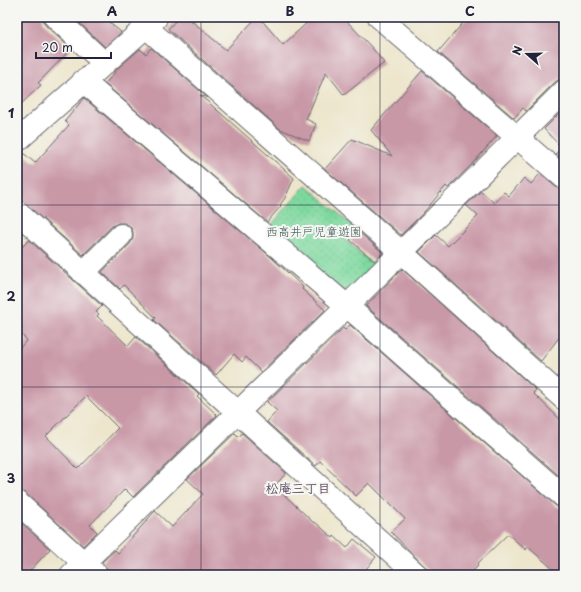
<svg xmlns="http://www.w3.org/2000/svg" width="581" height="592" viewBox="0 0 581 592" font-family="'Playpen Sans','Klee One',sans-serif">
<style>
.park{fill:url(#park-dots);stroke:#507e6d}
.building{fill:#c998a7;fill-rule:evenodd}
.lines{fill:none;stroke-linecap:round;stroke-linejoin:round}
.minor-casing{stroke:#69676e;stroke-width:24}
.minor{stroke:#fff;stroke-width:22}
.grid{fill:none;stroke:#22223b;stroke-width:1;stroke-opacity:0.55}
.labels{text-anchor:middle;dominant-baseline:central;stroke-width:4;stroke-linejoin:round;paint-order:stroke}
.park-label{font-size:12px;fill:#3e5959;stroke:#f6f6f2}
.neighbourhood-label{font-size:13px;font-weight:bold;fill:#5c4b61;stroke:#f6f6f2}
.neatline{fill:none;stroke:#22223b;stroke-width:1.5}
.grid-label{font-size:13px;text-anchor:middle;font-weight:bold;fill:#22223b}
</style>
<defs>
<pattern id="park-dots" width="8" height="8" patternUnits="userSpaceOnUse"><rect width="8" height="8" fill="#7ed99f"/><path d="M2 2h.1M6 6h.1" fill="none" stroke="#6dba8a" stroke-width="1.8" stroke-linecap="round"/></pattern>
</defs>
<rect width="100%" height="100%" fill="#f6f6f2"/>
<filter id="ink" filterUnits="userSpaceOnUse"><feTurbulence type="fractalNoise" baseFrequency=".025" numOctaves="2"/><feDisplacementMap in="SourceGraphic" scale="8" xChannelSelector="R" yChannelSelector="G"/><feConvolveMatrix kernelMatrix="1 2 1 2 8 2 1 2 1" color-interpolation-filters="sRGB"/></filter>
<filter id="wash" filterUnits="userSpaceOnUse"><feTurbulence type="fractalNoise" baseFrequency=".012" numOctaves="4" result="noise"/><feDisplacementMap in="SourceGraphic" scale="16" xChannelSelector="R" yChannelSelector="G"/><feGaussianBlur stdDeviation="0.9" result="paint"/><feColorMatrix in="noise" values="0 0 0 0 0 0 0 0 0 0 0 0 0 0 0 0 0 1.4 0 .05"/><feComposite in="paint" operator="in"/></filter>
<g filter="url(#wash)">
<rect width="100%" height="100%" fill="#ede6cc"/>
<!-- park -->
<polygon class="park" points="306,185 354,227 344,239 374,265 344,298 267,230"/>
<g id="blocks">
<!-- building -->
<g class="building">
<polygon points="17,17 43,17 43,21 46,26 71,49 38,83 41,85 17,108"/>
<polygon points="73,17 102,17 121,32 105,47"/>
<polygon points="179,17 187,17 226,50 257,17 259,17 283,45 313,17 343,17 373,49 384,63 344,95 326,72 306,119 316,124 309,141 280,129 168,29"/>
<polygon points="468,17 564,17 564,79 560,79 555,82 526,111 523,108 514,118 438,52"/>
<polygon points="151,48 208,98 200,95 294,178 285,198 280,205 281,206 267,222 105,84 119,67 140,49 146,54"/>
<polygon points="422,71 497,136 475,161 448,188 446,186 424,212 401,235 325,169 352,139 392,156 371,130"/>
<polygon points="84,98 272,258 303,287 302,289 325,310 261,372 246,357 242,362 234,354 216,375 154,320 156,318 124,285 120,289 102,272 130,244 133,238 133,232 130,226 124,223 118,223 112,226 83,255 25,203 17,200 17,153 22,152 35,163 69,125 65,121"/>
<polygon points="564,109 564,161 556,154 561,147 544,129"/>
<polygon points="540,174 556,187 564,190 564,331 541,361 419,252 436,235 448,246 478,216 466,205 481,191 494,203 504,192 509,196 524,178 531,184"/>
<polygon points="358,231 383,253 374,261 350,240"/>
<path d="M29,240L102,306L96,312L99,314L97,316L128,346L136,337L199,394L197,396L217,415L133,497L125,489L90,525L97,532L83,546L25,493L17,490V351L27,340L17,330V252ZM86,396L118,428L78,469L46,436Z"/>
<polygon points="402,269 536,390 533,393 564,423 564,480 366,306"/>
<polygon points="350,325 556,506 564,509 564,575 560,575 528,547 526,550 508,534 477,564 478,566 469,575 433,575 391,532 405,519 369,483 356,496 320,461 316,466 267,422 277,411 267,402 343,328 345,330"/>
<polygon points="235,433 239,437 242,433 286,473 275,486 314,523 315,522 333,538 334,536 347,548 354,539 376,557 361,575 109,575 109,571 102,562 115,550 118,553 155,511 172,527 203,494 187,479"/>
<polygon points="17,519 50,549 26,575 17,575"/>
</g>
</g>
</g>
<g filter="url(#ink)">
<use href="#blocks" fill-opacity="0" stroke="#69676e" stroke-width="1"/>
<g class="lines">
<!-- minor casing -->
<g class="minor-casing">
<g id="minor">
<polyline points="55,17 104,63"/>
<polyline points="379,17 564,178"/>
<polyline points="146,27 401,252 564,399"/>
<polyline points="83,81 347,306 564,497"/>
<polyline points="17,141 156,18"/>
<polyline points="17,212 417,575"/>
<polyline points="83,273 121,235"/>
<polyline points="17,502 97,575"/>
<polyline points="71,575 347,306 564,91"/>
</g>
</g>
<!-- minor -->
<use href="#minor" class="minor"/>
</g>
</g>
<!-- grid -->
<path class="grid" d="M201,17V575M380,17V575M17,205H564M17,387H564"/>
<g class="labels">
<!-- park labels -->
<g class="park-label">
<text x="314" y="231">西高井戸児童遊園</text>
</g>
<!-- neighbourhood labels -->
<g class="neighbourhood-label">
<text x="298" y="487">松庵三丁目</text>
</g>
</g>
<!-- margin -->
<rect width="581" height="592" fill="none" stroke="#f6f6f2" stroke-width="44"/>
<!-- north arrow -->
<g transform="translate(527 54) rotate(290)" stroke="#f6f6f2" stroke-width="3" paint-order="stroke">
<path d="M0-3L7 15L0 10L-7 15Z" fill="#22223b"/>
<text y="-6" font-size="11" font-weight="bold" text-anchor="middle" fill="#22223b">N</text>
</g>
<!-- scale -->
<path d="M36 52v6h75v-6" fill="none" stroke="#22223b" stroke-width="2"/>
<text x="42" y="52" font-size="12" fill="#22223b" stroke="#f6f6f2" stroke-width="3" paint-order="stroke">20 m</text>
<rect x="22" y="22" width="537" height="548" class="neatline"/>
<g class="grid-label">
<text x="112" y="16">A</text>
<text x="290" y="16">B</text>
<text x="470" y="16">C</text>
<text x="11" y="118">1</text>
<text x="11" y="301">2</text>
<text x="11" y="483">3</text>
</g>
</svg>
